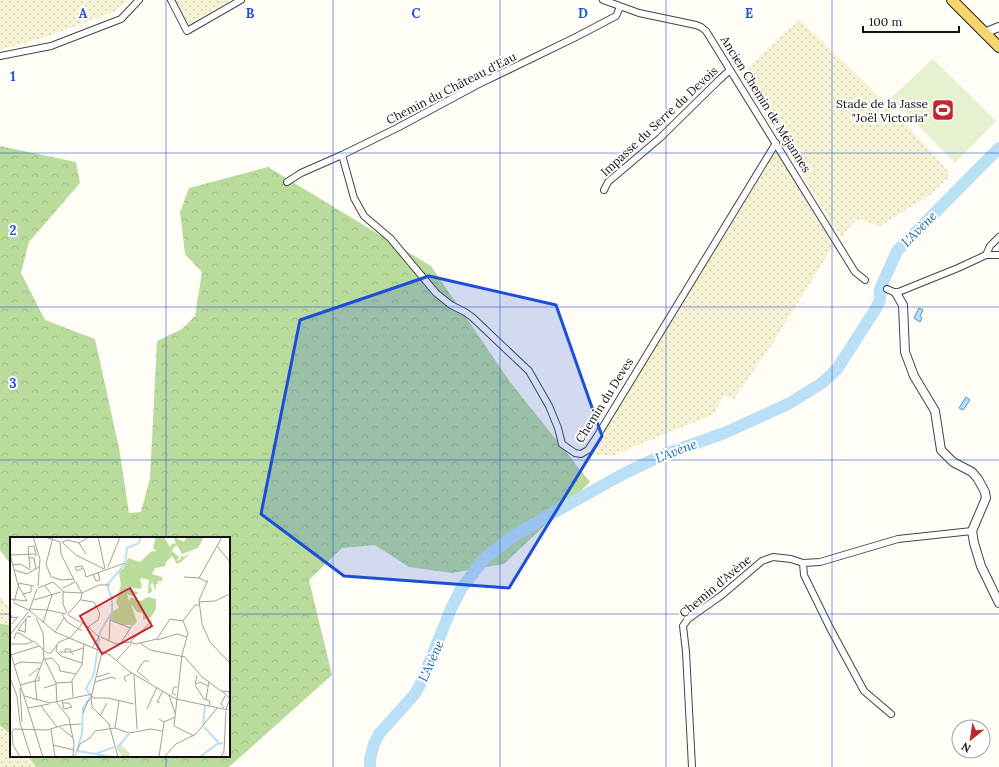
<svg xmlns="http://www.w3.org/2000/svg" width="999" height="767" viewBox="0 0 999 767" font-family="Lora,serif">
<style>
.farmland{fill:url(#farmland-dots)}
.forest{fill:url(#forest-crowns)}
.pitch{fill:#e6f2cf}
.water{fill:#b9e0f7;stroke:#3f96cf}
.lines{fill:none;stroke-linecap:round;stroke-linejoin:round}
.river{stroke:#b9e0f7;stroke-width:12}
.minor-casing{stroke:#444;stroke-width:8}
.tertiary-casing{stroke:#444;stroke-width:10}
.primary-casing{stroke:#222;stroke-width:12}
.minor{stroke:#fff;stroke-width:6}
.tertiary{stroke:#fff;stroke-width:8}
.primary{stroke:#f9d66b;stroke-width:10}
.marked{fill:#1d4ed8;fill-opacity:0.2;stroke:#1d4ed8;stroke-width:3;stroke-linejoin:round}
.grid{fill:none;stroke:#1d4ed8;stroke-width:1;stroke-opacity:0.55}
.labels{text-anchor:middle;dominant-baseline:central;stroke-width:4;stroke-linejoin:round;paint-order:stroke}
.street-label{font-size:12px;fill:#111;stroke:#fff}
.poi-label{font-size:12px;fill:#111;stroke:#fff;text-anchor:end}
.water-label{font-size:13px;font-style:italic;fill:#1768a6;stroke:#fff}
.inset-river{fill:none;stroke:#b9e0f7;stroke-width:2}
.inset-road{fill:none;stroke:#a09f9a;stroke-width:1}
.view{fill:#c4262e;fill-opacity:0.15;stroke:#c4262e;stroke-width:2}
.inset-edge{fill:none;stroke:#111;stroke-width:2}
.grid-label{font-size:13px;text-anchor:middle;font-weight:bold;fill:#1d4ed8;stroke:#fff;stroke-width:4;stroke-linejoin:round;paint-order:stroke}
</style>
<defs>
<pattern id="farmland-dots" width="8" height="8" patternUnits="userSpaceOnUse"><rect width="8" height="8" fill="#f6f3d4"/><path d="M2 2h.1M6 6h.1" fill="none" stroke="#d2cfb5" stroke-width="1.8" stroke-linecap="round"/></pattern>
<pattern id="forest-crowns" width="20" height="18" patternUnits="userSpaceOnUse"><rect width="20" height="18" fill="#b9dc9c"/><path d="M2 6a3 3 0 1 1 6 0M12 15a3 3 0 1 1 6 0" fill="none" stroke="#9ebc85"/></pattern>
</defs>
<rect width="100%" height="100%" fill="#fffdf5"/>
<!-- farmland -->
<g class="farmland">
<polygon points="0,0 128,0 114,12 45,37 0,50"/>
<polygon points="174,0 232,0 186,25"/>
<polygon points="800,20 866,83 929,149 948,171 949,177 931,194 879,227 865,221 856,220 841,237 740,76 782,35"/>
<polygon points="773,152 777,152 833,246 773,343 734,399 724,395 714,414 612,456 591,454 649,353 683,304 684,296"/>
<polygon points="0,596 11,611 11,625 0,624"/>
<polygon points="0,725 11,735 11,756 28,756 36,767 0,767"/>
</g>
<!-- forest -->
<g class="forest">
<polygon points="0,146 76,162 80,183 29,242 21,273 45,320 95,339 119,448 129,513 141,512 150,478 157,341 182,329 195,316 202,272 185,254 180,212 189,188 268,167 431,266 510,382 590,482 504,564 452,573 409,567 375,545 342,548 309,580 332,675 229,767 36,767 28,756 229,756 229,538 11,538 11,565 0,550"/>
<polygon points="0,624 11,625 11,735 0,725"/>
</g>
<!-- pitch -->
<polygon class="pitch" points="933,59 996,121 955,163 891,98"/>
<!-- water -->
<g class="water">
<polygon points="919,308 923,310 920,316 922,318 920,322 914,318"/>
<polygon points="966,397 970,400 963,410 959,408"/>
</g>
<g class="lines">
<!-- river -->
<polyline class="river" points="370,767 370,759 374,744 379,734 414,695 420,685 451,609 461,589 484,559 512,537 551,514 625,473 663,455 727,432 790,403 822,383 837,369 875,310 880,300 880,289 897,251 999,148"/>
<!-- minor casing -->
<g class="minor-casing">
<g id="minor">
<polyline points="171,0 187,31 241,0"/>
<polyline points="603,0 639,13 696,25 701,27 706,31 855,272 865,280"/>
<polyline points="0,56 51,46 121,19 139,0"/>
<polyline points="342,155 354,198 364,216 390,238 436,293 451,305 465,312 472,317 529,371 549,406 558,428 562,444 575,453 581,454 588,450 596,438 776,143"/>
<polyline points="287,182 301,173 342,155 397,128 477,85 576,37 616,16 620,7"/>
<polyline points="604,190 608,182 660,138 718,81 730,70"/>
<polyline points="986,255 999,255"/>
<polyline points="887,289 896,293 958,268 986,255 990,246 999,237"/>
<polyline points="803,563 804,575 830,628 864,691 891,714"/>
<polyline points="692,767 686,652 683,626 688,619 722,595 762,561 773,557 791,559 803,563 820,562 898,539 972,531"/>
</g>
</g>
<!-- tertiary casing -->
<g class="tertiary-casing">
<g id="tertiary">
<polyline points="984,33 999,27"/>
<polyline points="896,293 903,305 905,352 914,376 935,411 941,450 953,462 972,472 978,479 985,492 986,498 972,531 974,543 981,566 999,603"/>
</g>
</g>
<!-- primary casing -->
<g class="primary-casing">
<polyline id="primary" points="952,0 999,47"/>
</g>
<!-- minor -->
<use href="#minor" class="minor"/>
<!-- tertiary -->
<use href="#tertiary" class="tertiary"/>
<!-- primary -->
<use href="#primary" class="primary"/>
</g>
<!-- marked area -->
<path class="marked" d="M429,276L556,305L602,436L509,588L344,576L261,514L300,320Z"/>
<!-- grid -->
<path class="grid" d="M166,0V538M333,0V767M500,0V767M666,0V767M832,0V767M0,153H999M0,307H999M0,460H999M0,614H11M229,614H999M166,756V767"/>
<!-- icons -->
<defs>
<g id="stadium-square" transform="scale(1.15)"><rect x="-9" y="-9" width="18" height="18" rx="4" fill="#c4262e" stroke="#fff"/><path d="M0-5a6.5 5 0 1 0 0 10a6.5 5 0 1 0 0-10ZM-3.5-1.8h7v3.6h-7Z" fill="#fff"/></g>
</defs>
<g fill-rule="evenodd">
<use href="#stadium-square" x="943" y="110"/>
</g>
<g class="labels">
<!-- street labels -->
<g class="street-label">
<text transform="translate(451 88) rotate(-27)">Chemin du Château d'Eau</text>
<text transform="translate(766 104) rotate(58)">Ancien Chemin de Méjannes</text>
<text transform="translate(659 121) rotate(-43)">Impasse du Serre du Devois</text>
<text transform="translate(604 400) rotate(-58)">Chemin du Deves</text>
<text transform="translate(715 586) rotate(-40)">Chemin d'Avène</text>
</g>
<!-- poi labels -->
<g class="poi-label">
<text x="928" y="103">Stade de la Jasse<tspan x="928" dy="14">"Joël Victoria"</tspan></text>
</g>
<!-- water labels -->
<g class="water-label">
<text transform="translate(919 229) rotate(-45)">L'Avène</text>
<text transform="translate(676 451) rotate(-21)">L'Avène</text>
<text transform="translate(431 661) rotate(-66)">L'Avène</text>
</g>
</g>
<!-- overview -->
<g transform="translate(10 537)">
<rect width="220" height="220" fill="#fffdf5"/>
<path d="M111,208L120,216L118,220L108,219H112L107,212Z" fill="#d5ebbd"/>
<path d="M146,0H154L160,10L163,6L166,8L164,0L174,5L177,0H194L188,11L172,17L167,8L163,11L162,14L169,20L167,24L171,22L170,19L174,20L181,15L171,25L167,27L162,19L156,25L154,34L155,29L145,31L142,37L152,40V44H147L149,46L146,47V54L142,44L139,55L141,49L142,54L139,57L138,55L139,43L132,41L130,42L132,49L130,52L116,50L129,56L123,59L117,57L119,64L121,60L131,64L138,60L146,62V72L141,80L133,83V76L127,75L121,67L127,85L124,88H113L99,82L101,75L109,71L106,65L111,48L109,35L114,31L118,21L130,25L142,14L146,15L143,10Z" fill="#b9dc9c"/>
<path class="inset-river" d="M193,188L195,169M194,190L209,206M107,211L119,197M68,214L102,220M85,217L104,210M65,220L72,196L73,171L81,159L76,152L84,137L90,95L102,75V63L97,48L115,27L117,11L129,6L131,0M190,220L207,207L213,206"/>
<path class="inset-road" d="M23,0L30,22L28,49M35,0L50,5M88,0L95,32M50,5L51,17L65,45M52,5L66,18L94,32M52,5L57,3L69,6L79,0M69,6L76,17M207,9L220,25M0,17L8,48M0,18L25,17L26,19V17M19,21H24L26,32M3,28L10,27L21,33M98,30L110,0M20,31L18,10L24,9L26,17M73,31L67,34L65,30L71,29H72L75,35L76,40M4,33L17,37L29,30M83,37L86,44L90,43L88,35M41,40L36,27L43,0M42,40L51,43L63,42M76,40L115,26M174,40L189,41M198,43L189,63L192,87L200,105L220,126M43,45L53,54V67L57,76M197,45L189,41L212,0M8,46L24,49M8,48L17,64M28,51L43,45M53,51L65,45M53,55L72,56L89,48H100M13,57L21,55V49M0,62L17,64M24,63L51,55M71,63L84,65L90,77L88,83L78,90M4,65L9,47M189,65L205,64L220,57M4,66L19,73M20,72L37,73L56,77M19,73L45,95L100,118L120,135L166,162L218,173M19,74L27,52M52,77L57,85L72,94M58,77L71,62L72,56L66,45M1,78L2,81L8,80L2,87M58,78L77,89L89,100M26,81L33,96L34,112M173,84L185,68H190M33,86L42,58L35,49M15,95L8,93L18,79L21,80M45,95L54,81M15,96L16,82M0,98L18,75M91,100L106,107L119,105L126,107L147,102L160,82L173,84M60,101L73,86M4,102L6,96H9L22,104M147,103L167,97L177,100M99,104L100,83L120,91M120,105L142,84M111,106L122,88M130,106L140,113L175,120L192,140L211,154L220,155M0,107H16L24,104L37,116M47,108L46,114L51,119L72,126M82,111L89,100M33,112L34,121L46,146L47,166L59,181L64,207L63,219M0,114L13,157M49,115H61L73,111M55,115V112H60L63,118M92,115L81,161L82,170L99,187L108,220M37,116H41L49,105L59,101M1,118L29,109M35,122L42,121L49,129L50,134L66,137M107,123L121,107M4,128L11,125L31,126M124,138L127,192M187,138L185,148L194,162L200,164L199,169M19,139L29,131M87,140L100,136M0,141L7,159L10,186L21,220M139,144L127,134L134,124H139M85,145L102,140L106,142M116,145L114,140L122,136M46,146L62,145M186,147L190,145L198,149M10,148L25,144L34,121M10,151L12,185M34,151L46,147M213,155L220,162L216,172M13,156L33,220M159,158L165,176M166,158L162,156L164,150H167M14,159L40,166L82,157M82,159L83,161H98L124,167M63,160L62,143L72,128L74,107M27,163L25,144H29V139M196,163L199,144M52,164L54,172L62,170L59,166H53M150,165H147L153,154M31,169L47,190M18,171L39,167M214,171L211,167L215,159M137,172L147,150M73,176L78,164L81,162M90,179L97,166M165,180L164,189L184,199M149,182L154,185L165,180L172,118L178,96L173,84M50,190L62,200M105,191L109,164M41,192L45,220M43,208L64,213M67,214L70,207L80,201L85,194L105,191L119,196L141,192L152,194M10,220L3,208L2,195L4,192L37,193L54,188L71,187M149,220L154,185M154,220L166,207L186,197L207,171M211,220L214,214L216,174"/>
<path class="view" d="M120,51L142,89L92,117L70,79Z"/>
<rect width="220" height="220" class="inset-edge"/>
</g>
<g class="grid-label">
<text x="83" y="18">A</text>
<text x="250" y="18">B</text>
<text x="416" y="18">C</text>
<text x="583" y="18">D</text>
<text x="749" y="18">E</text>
<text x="13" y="81">1</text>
<text x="13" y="235">2</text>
<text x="13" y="388">3</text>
</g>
<!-- north arrow -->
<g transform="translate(971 739) rotate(210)"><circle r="19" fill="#ffffff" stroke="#a0a0a0"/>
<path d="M0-3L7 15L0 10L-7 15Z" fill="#c4262e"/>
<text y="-6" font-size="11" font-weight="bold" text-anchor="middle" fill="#111111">N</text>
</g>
<!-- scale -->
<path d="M863 26v6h96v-6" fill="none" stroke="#111111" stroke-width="2"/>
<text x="869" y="26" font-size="12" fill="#111111" stroke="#ffffff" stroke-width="3" paint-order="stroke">100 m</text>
</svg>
